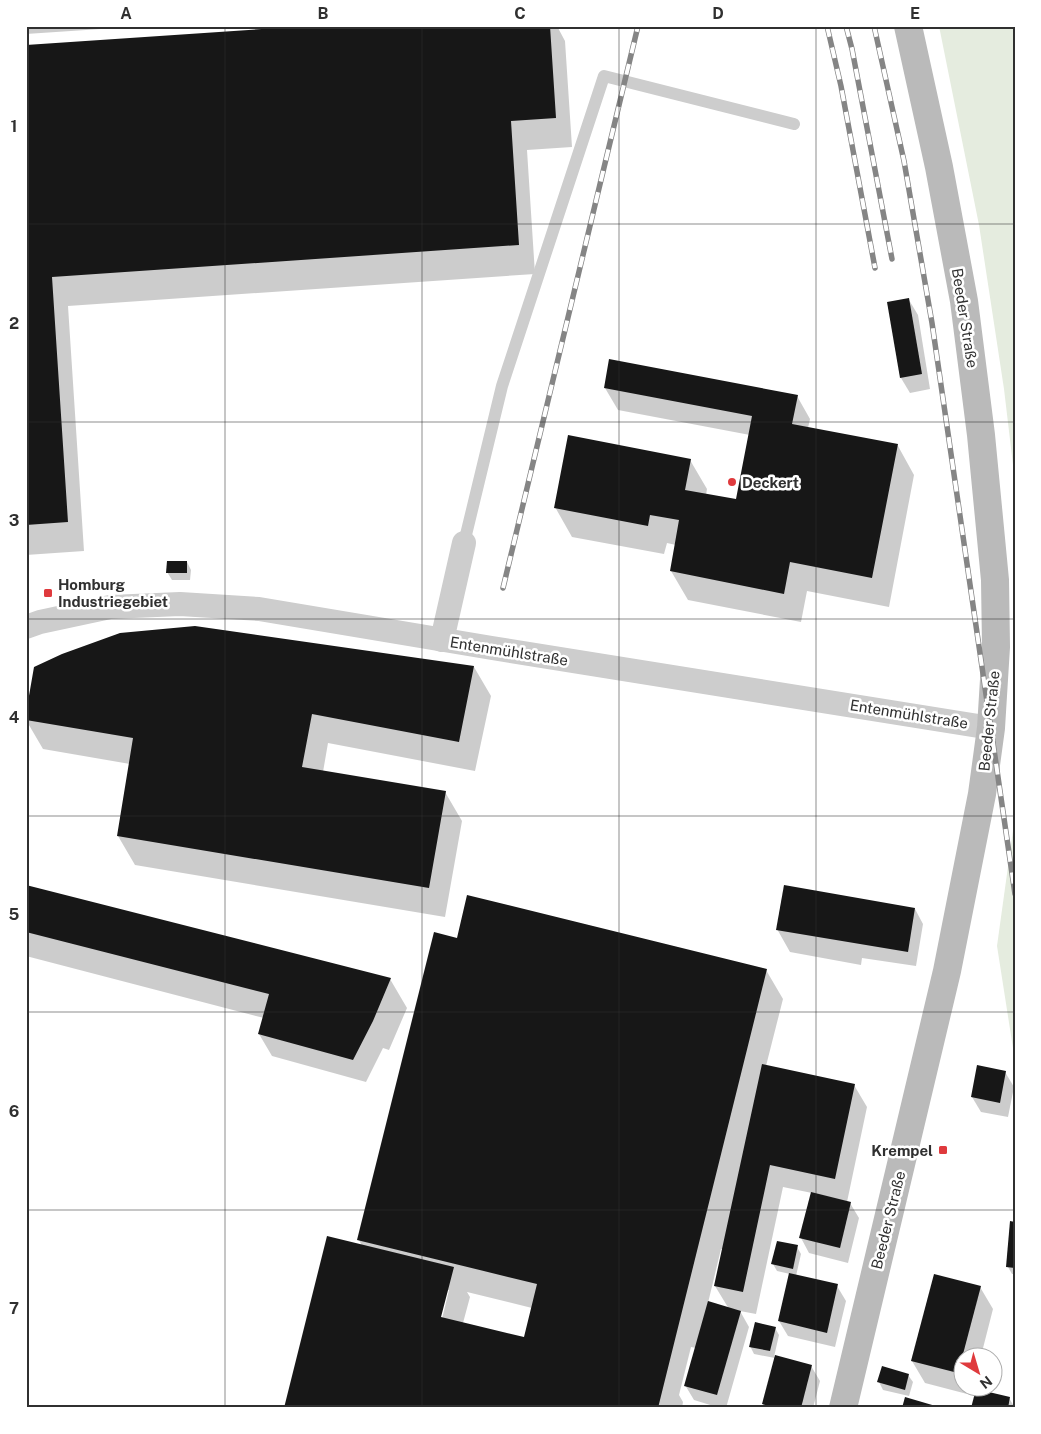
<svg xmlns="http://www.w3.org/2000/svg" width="1041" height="1434" viewBox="0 0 1041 1434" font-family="'Public Sans',sans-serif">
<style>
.green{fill:#e5ecdf}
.shadow{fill:#0003;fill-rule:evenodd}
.building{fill:#171717}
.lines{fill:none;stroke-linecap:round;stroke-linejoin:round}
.lane{stroke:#cdcdcd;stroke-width:12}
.street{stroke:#cdcdcd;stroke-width:24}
.secondary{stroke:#bababa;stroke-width:28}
.rail-casing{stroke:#858585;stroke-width:5.5}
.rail{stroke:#fff;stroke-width:4;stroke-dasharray:11;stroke-linecap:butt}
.grid{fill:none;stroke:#303030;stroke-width:1;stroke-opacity:0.55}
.poi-dot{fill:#df3a3d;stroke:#fff;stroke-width:2}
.labels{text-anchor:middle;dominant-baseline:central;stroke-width:5;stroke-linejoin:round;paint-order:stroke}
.street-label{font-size:15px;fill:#303030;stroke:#fff}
.poi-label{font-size:15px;font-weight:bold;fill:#303030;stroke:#fff;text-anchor:start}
.neatline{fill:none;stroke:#303030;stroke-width:2}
.grid-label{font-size:16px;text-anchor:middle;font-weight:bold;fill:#303030}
</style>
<rect width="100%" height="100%" fill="#fff"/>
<!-- green -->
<g class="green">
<polygon points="939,26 1015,26 1015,482 1004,389 979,225"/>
<polygon points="1015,816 1015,1061 997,946"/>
</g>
<!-- shadow -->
<g class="shadow">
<polygon points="26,26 146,26 26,34"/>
<polygon points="326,26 557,26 565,41 572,147 527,150 535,274 68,306 84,551 26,555 26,46"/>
<polygon points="909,300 918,315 930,389 910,393 901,378"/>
<polygon points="605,388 797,396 810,419 808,428 898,446 914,475 889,607 807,591 801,622 688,600 671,571 676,545 667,543 664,554 572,537 555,507 690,460 707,489 706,495 737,501 750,435 618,410"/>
<polygon points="187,562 191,570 190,580 172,580 167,572"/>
<polygon points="474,667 491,696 475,771 328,743 323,772 445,792 462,821 445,917 135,865 118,836 130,764 43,749 26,720"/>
<polygon points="26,887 390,979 407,1008 389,1050 383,1048 366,1082 272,1056 259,1034 264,1018 26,956"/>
<polygon points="915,909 923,924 916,966 862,958 861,965 790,952 777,929"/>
<path d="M458,939L766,970L783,999L766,1066L854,1085L867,1107L847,1202L850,1203L859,1218L848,1263L809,1253L801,1238L812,1193L783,1187L756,1314L740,1311L749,1327L726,1408H720L694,1400L685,1385L696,1348L691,1347L679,1395L683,1402L682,1408H285L362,1246L359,1240ZM721,1249H723L715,1286L729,1309L708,1303ZM447,1290H449L441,1323L439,1322ZM467,1292L532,1308L526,1339L463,1323L470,1297Z"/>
<polygon points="1005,1072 1014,1087 1008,1117 981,1112 972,1097"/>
<polygon points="1015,1223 1015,1274 1012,1274 1008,1267"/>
<polygon points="797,1247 801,1254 796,1276 837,1286 846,1301 835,1347 788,1336 779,1321 790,1274 777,1271 773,1264"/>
<polygon points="980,1287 993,1309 981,1356 964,1356 964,1386 973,1386 971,1395 925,1383 912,1361"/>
<polygon points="775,1328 779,1335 774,1357 811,1366 820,1381 813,1408 765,1408 763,1404 775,1358 754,1354 750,1346"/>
<polygon points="908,1375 913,1382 909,1396 883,1390 879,1382"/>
<polygon points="1009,1398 1015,1408 973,1408"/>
</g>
<!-- building -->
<g class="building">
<polygon points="307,26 550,26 556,118 511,121 519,245 52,277 68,522 26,525 26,45"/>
<polygon points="909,298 922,374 900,378 887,302"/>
<polygon points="609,359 798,395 792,424 898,444 872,578 790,562 784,594 670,571 679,520 650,515 648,526 554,508 568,435 691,459 685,490 736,499 752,416 604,388"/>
<polygon points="167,561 187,561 187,573 166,573"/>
<polygon points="195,626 474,666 459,742 312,714 302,767 446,791 429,888 117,836 133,738 26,720 26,713 34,667 62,654 120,633"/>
<polygon points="26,885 391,978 373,1021 353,1060 258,1034 269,994 26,932"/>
<polygon points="784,885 915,908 908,952 776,930"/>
<polygon points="467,895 767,969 658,1408 284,1408 327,1236 454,1267 441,1317 524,1337 537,1284 357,1240 434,932 457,938"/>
<polygon points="762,1064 855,1084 835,1179 770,1165 743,1292 714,1286"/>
<polygon points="977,1065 1006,1071 1000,1103 971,1097"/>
<polygon points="811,1192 851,1202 840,1248 799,1238"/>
<polygon points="1010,1221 1015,1222 1015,1268 1006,1267"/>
<polygon points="777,1241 798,1245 793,1269 771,1264"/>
<polygon points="789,1273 838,1284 827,1333 778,1321"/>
<polygon points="934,1274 981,1286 958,1373 911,1361"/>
<polygon points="708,1301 741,1311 717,1395 684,1386"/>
<polygon points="755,1322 776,1327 770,1351 749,1347"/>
<polygon points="775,1355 812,1365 801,1408 775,1408 762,1404"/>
<polygon points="882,1366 909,1374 905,1390 877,1382"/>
<polygon points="976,1389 1010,1397 1008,1408 971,1408"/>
<polygon points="905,1397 939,1407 939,1408 902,1408"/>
</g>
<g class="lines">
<!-- lane -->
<polyline class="lane" points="464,543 502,386 604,76 794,124"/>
<!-- street -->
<g class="street">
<polyline points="26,627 40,622 110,607 180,604 259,609 492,648 991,728"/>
<polyline points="442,640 464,543"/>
</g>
<!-- secondary -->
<polyline class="secondary" points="843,1408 947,971 982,794 991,728 996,647 995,580 981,435 964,301 939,167 908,26"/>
<!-- rail casing -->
<g class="rail-casing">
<g id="rail">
<polyline points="827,26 841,86 875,268"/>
<polyline points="846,26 852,49 892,259"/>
<polyline points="874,26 904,161 932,323 1015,894"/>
<polyline points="503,588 638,26"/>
</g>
</g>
<!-- rail -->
<use href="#rail" class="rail"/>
</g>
<!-- grid -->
<path class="grid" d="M225,26V1408M422,26V1408M619,26V1408M816,26V1408M26,224H1015M26,422H1015M26,619H1015M26,816H1015M26,1012H1015M26,1210H1015"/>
<!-- markers -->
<g class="poi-dot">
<circle cx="732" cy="482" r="5"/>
<rect x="43" y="588" width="10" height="10" rx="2.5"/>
<rect x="938" y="1145" width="10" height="10" rx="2.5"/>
</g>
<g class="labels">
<!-- street labels -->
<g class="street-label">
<text transform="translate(965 318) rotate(81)">Beeder Straße</text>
<text transform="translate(509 651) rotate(9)">Entenmühlstraße</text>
<text transform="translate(909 714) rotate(9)">Entenmühlstraße</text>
<text transform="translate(989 721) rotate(-84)">Beeder Straße</text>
<text transform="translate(888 1220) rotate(-76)">Beeder Straße</text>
</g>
<!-- poi labels -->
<g class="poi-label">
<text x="742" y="482">Deckert</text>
<text x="58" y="584">Homburg<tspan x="58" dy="17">Industriegebiet</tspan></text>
<text x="933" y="1150" text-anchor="end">Krempel</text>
</g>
</g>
<!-- border -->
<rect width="1041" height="1434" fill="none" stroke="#ffffff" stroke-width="55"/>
<!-- north arrow -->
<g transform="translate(978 1372) rotate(142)"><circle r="24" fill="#ffffff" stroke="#acacac"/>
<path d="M0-4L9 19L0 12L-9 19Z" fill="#df3a3d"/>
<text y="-8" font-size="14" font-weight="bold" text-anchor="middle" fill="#303030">N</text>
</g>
<rect x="28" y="28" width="986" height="1378" class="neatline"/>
<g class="grid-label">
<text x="126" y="19">A</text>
<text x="323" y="19">B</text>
<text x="520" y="19">C</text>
<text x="718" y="19">D</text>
<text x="915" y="19">E</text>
<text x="14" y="132">1</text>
<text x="14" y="329">2</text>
<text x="14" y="526">3</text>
<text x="14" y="723">4</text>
<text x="14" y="920">5</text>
<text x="14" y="1117">6</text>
<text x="14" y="1314">7</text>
</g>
</svg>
